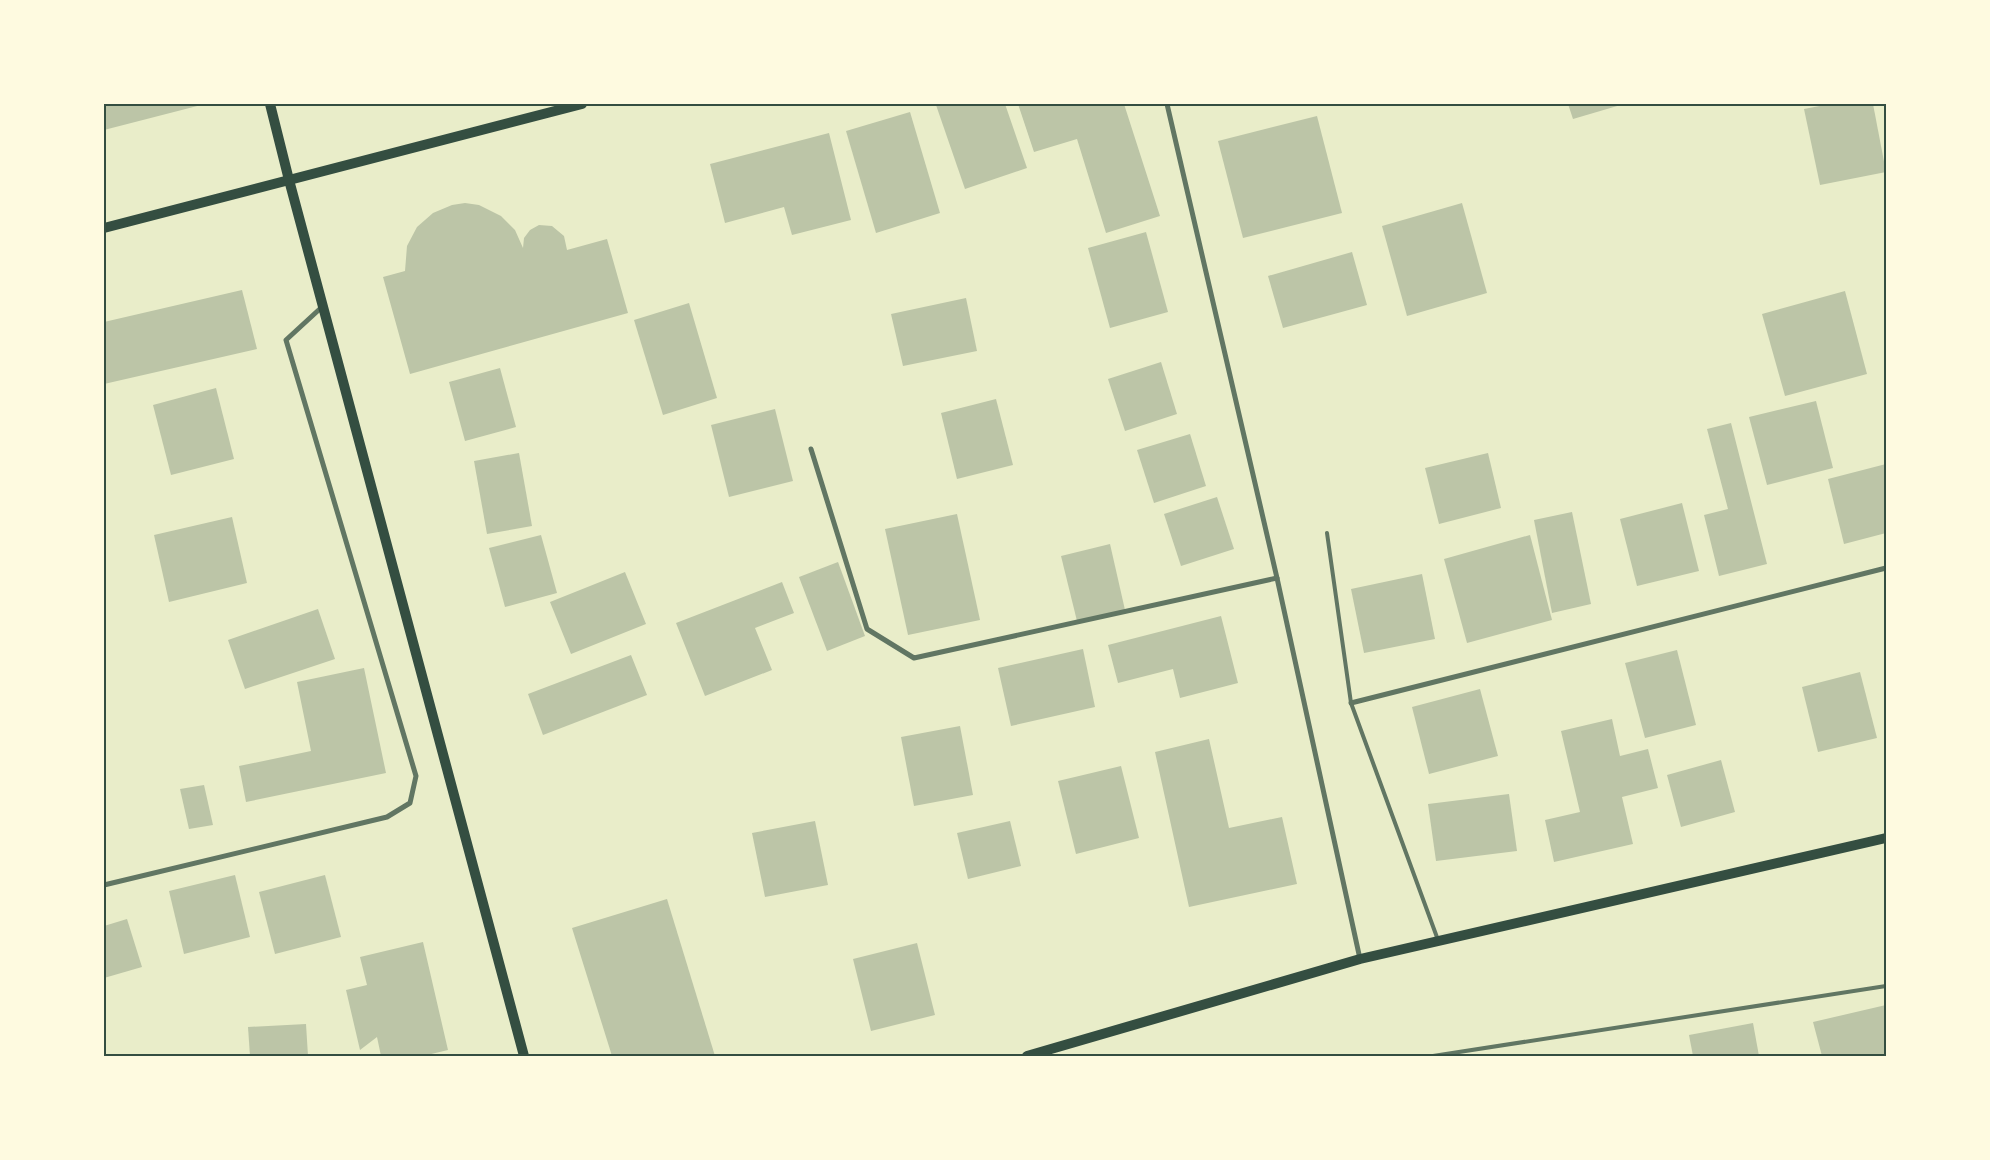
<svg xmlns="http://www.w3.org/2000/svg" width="1990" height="1160" viewBox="0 0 1990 1160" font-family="'Roboto Condensed',sans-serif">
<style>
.building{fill:#bcc5a7}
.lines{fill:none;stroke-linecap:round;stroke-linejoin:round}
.service{stroke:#617663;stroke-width:4}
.minor{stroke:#617663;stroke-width:5}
.secondary{stroke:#344e41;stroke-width:10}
.neatline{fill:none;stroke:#344e41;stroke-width:2}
</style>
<rect width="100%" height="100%" fill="#e9edc9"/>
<!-- building -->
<g class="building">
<polygon points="104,104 205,104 104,130"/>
<polygon points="941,104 1005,104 1027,168 965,189 936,105"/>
<polygon points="1018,104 1124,104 1160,216 1106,233 1077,139 1034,152"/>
<polygon points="1568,104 1624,104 1573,119"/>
<polygon points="1830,104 1873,104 1886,172 1820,185 1804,109"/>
<polygon points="910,112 940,213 876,233 846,131"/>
<polygon points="1317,116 1342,213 1243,238 1218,141"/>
<polygon points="829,133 851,220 792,235 784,207 725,223 710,164"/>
<polygon points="465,203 479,205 501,216 515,230 523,248 524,238 530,230 539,225 552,226 564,236 567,250 607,239 628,313 410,374 383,277 405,271 407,246 417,227 433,213 452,205"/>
<polygon points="1462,203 1487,293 1407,316 1382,226"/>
<polygon points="1146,232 1168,312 1110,328 1088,248"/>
<polygon points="1352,252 1367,305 1283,328 1268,276"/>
<polygon points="242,290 257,349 104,384 104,322"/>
<polygon points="1845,291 1867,374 1785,396 1762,314"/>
<polygon points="966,298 977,351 903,366 891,314"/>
<polygon points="689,303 717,398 663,415 634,320"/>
<polygon points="1161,362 1177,414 1125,431 1108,379"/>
<polygon points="500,368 516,427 465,441 449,382"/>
<polygon points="216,388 234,459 171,475 153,405"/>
<polygon points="996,399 1013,465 957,479 941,413"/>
<polygon points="1816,401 1833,468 1767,485 1749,417"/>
<polygon points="775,409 793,481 729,497 711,425"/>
<polygon points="1731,423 1767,564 1719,576 1704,515 1728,509 1707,429"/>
<polygon points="1190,434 1206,486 1154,503 1137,450"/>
<polygon points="519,453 532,526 487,534 474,461"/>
<polygon points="1488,453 1501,508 1439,524 1425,468"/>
<polygon points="1886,464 1886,533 1844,544 1828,479"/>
<polygon points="1217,497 1234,549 1181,566 1164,514"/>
<polygon points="1682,503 1699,571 1637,586 1620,519"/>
<polygon points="1572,512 1591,604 1552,613 1534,520"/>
<polygon points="957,514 980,620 908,635 885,529"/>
<polygon points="232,517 247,583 169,602 154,535"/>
<polygon points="541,535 557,593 505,607 489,548"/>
<polygon points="1530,535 1552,620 1467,643 1444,559"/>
<polygon points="1110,544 1125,610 1077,621 1061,556"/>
<polygon points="838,562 865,636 827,651 799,577"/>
<polygon points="625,572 646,624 571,654 550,602"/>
<polygon points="1422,574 1435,639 1364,653 1351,589"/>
<polygon points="782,582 794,613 755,628 772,670 705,696 676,623"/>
<polygon points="318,609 335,659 245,689 228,640"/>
<polygon points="1221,616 1238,683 1180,698 1173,669 1118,683 1108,645"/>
<polygon points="1083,649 1095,707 1011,726 998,668"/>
<polygon points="1677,650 1696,725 1645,738 1625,663"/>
<polygon points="631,655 647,695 543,735 528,694"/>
<polygon points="364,668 386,773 246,802 239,766 311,751 297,682"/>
<polygon points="1860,672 1877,738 1818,752 1802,687"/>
<polygon points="1480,689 1498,756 1429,774 1412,707"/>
<polygon points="1612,719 1620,756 1648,749 1658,788 1622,797 1633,844 1554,862 1545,820 1580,812 1561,731"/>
<polygon points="960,726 973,795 914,806 901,737"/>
<polygon points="1209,739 1229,828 1282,817 1297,884 1189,907 1155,752"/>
<polygon points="1721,760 1735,812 1681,827 1667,775"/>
<polygon points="1121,766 1139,838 1076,854 1058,781"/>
<polygon points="204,785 213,825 189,829 180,789"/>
<polygon points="1509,794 1517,851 1436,861 1428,804"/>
<polygon points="815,821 828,885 765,897 752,833"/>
<polygon points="1010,821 1021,866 968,879 957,833"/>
<polygon points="235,875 250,937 184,954 169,891"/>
<polygon points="325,875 341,937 275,954 259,892"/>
<polygon points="667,899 715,1056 612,1056 572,928"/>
<polygon points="127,919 142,967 104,978 104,926"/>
<polygon points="423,942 448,1050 423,1056 381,1056 377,1037 360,1050 346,990 367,985 360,957"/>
<polygon points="917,943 935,1015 871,1031 853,959"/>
<polygon points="1886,1005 1886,1056 1822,1056 1813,1022"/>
<polygon points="1753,1023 1759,1056 1693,1056 1689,1035"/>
<polygon points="306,1024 308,1056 250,1056 248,1027"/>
</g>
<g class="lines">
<!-- service -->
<g class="service">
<polyline points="1327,533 1351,703 1438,940"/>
<polyline points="1433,1056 1886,986"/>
</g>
<!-- minor -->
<g class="minor">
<polyline points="1167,104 1277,578 1360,959"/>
<polyline points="811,449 867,629 914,658 1277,578"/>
<polyline points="1351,703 1886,568"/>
<polyline points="104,885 387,817 410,803 416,776 286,340 323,306"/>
</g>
<!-- secondary -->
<g class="secondary">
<polyline points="270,104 289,180 524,1056"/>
<polyline points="104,228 582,104"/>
<polyline points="1027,1056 1360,959 1886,838"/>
</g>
</g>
<!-- border -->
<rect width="1990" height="1160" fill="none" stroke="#fefae0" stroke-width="210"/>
<rect x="105" y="105" width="1780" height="950" class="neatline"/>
</svg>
